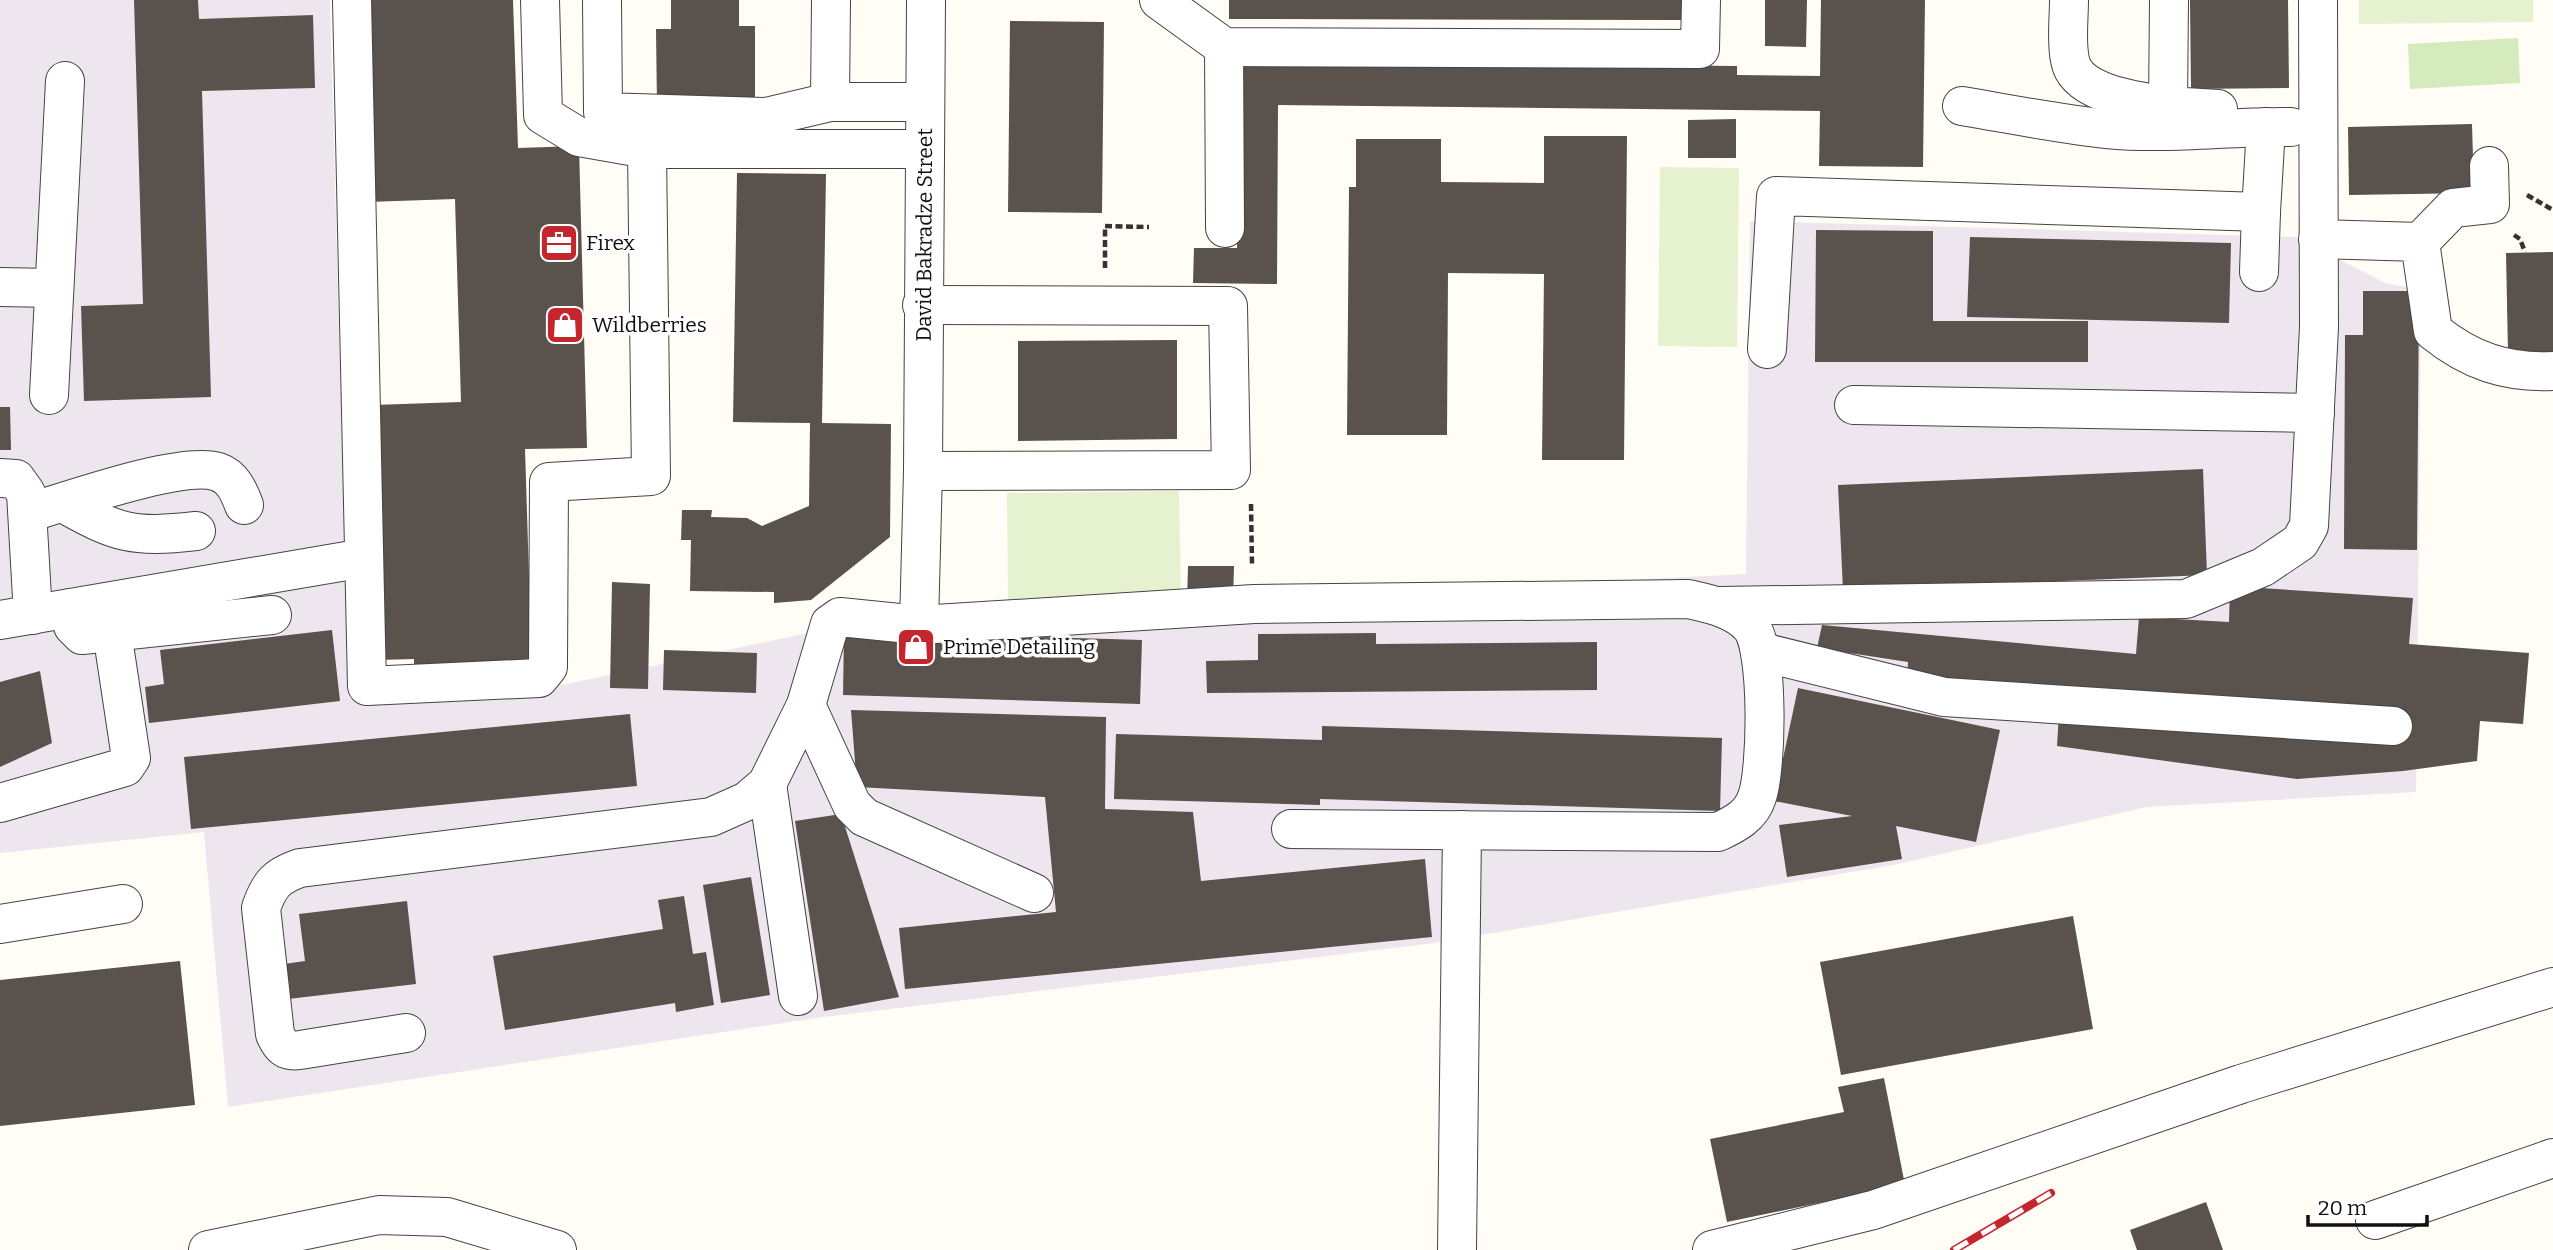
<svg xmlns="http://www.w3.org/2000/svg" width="2553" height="1250" viewBox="0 0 2553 1250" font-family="Bitter,serif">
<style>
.industrial{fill:#eee6ef}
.green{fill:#d5ebbd}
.pitch{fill:#e6f2cf}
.building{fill:#5a524d}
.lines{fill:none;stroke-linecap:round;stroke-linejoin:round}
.minor-casing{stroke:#444;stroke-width:40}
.path{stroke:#333;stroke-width:4.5;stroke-dasharray:7 3.5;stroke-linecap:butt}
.minor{stroke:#fff;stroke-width:38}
.rail-casing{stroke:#c4262e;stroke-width:8}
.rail{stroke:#fff;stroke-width:5;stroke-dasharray:16;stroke-linecap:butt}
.labels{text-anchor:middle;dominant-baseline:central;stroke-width:7;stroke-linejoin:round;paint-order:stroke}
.street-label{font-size:21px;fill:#111;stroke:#fff}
.poi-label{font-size:21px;fill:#111;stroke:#fff;text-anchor:start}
</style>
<rect width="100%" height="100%" fill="#fffdf5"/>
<!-- industrial -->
<polygon class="industrial" points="0,0 330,0 349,698 543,689 841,626 1268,598 1746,574 1750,221 2296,237 2385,283 2421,290 2416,792 2147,807 1898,864 1434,943 816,1018 228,1107 204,832 0,853"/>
<!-- green -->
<polygon class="green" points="2518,38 2520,83 2410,89 2408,44"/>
<!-- pitch -->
<g class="pitch">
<polygon points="2359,0 2533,0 2533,22 2359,24"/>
<polygon points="1660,167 1739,168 1737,347 1658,346"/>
<polygon points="1179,491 1181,599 1008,601 1007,493"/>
</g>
<!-- building -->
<g class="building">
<polygon points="134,0 198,0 199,19 313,15 315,88 202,91 211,397 84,401 81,306 143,304"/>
<polygon points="362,0 513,0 518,148 579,146 587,448 525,449 532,673 414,677 414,659 379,660 373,405 461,402 455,199 367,202"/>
<polygon points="671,0 739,0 739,26 755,26 755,105 657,107 656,29 671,29"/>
<polygon points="1229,0 1681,0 1681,20 1229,19"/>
<polygon points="1765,0 1807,0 1806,47 1765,46"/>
<polygon points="1821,0 1925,0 1923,167 1819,166 1820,111 1278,105 1277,284 1193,283 1194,248 1237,248 1240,61 1737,66 1737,75 1820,76"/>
<polygon points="2190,0 2288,0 2289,88 2191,89"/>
<polygon points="1010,21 1104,22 1102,213 1008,212"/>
<polygon points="1736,119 1736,158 1688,158 1688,120"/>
<polygon points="2472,124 2474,193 2349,195 2348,127"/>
<polygon points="1544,136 1627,136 1624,460 1542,460 1544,274 1448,273 1447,435 1347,435 1349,187 1356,187 1356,139 1441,139 1441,182 1544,183"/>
<polygon points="737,173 826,174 822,423 891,424 890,537 811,600 774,603 774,592 690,591 691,540 681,540 682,510 712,510 711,517 747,518 762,526 809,506 810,423 733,422"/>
<polygon points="1816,230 1933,231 1933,321 2088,321 2088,362 1815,362"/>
<polygon points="1970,237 2231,243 2229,323 1967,317"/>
<polygon points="2553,252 2553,352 2508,353 2506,253"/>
<polygon points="2363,291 2419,291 2417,550 2344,549 2345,335 2363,335"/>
<polygon points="1177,340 1177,439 1018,441 1018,341"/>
<polygon points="0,407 10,407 11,450 0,450"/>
<polygon points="2203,469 2207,575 1843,590 1838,485"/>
<polygon points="1188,566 1234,566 1233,602 1187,601"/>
<polygon points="612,582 650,584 648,689 610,688"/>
<polygon points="2230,586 2413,598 2409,644 2529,653 2523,724 2480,721 2477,761 2403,771 2297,779 2057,746 2059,713 1907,679 1908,662 1817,648 1822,625 2136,654 2139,617 2229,622"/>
<polygon points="332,630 340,701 149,723 145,687 164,684 160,650"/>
<polygon points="844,631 1142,640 1140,704 843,695"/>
<polygon points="1376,633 1376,644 1597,642 1597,690 1207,693 1206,661 1258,660 1258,634"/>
<polygon points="664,650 757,653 756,693 663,690"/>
<polygon points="40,671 52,743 0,767 0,682"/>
<polygon points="1798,688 2000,730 1976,842 1896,826 1902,859 1787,877 1779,825 1852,816 1774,801"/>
<polygon points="851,710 1106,717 1105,809 1193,812 1201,881 1425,859 1432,937 905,989 899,928 1056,912 1045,797 857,787"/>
<polygon points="630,714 637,786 191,829 184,757"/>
<polygon points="1322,726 1722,738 1720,811 1320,799 1320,805 1114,799 1116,734 1322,740"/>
<polygon points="841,814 899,997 824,1011 795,821"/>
<polygon points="751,877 770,995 721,1003 703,885"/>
<polygon points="684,896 693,954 706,952 714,1005 676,1012 675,1003 505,1030 493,956 663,929 658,900"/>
<polygon points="407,901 416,984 288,999 284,964 305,961 299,914"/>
<polygon points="2073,916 2093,1029 1841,1075 1820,962"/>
<polygon points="180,961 195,1105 0,1126 0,980"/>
<polygon points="1884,1078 1905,1185 1727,1222 1710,1139 1844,1112 1838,1087"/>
<polygon points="2206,1202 2223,1250 2137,1250 2130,1230"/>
</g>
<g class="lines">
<!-- minor casing -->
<g class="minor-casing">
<g id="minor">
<polyline points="352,0 367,686 539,678 548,667 549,482 651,476 647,149"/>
<polyline points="540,0 543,115 579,137 647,149 924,149"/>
<polyline points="602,0 603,112 766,117 830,102 924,102"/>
<polyline points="1159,0 1224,47 1700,49 1701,0"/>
<path d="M2069,0C2069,19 2066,42 2070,60C2076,95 2140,101 2168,106"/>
<polyline points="2169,0 2168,106 2218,109"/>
<polyline points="1224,47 1225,228"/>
<polyline points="830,102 831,0"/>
<path d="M1962,106C2010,114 2059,124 2107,129C2169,135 2229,126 2291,127"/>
<path d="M2318,239L2420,242L2433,331C2470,361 2506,373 2553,371"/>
<polyline points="2420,242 2453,208 2490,204 2489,166"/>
<polyline points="2259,272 2261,212"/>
<polyline points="0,287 54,288"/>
<polyline points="922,305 1228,306 1231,470 923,471"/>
<polyline points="1767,349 1776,196 2261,212 2266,127"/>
<polyline points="49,395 65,81"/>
<polyline points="1854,405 2315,413"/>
<polyline points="0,478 16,479 26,493 33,615"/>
<path d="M63,503C118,534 133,538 196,531"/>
<path d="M28,513C68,501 183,460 218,472C233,477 239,492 244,505"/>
<polyline points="1720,606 2186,599 2263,567 2300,542 2309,526 2319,327 2318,0"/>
<polyline points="71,608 73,626 82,635 272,615"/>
<polyline points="0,620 364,558"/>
<path d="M919,625L1254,604L1688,599C1710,604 1736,609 1751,627C1769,649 1767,770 1757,797C1751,816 1735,824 1718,832L1291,829"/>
<polyline points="1762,652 1944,697 2393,726"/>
<polyline points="806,705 852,805 864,817 1034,893"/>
<polyline points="767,784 798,996"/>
<polyline points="0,803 118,769 125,767 131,758 112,632"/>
<polyline points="0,924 123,904"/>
<path id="s1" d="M406,1033L300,1050C285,1052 281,1047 275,1034L261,908C269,885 276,876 300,868L711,817L747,801L767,784L806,705L830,624L840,617L919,625L923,471L926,0"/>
<polyline points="2375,1220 2553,1158"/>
<polyline points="208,1250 379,1215 447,1217 557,1250"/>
<polyline points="1457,1250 1462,830"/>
<polyline points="1712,1250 1873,1210 2241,1084 2553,987"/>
</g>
</g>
<!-- path -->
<g class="path">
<polyline points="2527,195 2553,210"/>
<polyline points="2514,235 2520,239 2525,252"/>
<polyline points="1105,268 1105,226 1149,227"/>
<polyline points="1251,504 1252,565"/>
</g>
<!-- minor -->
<use href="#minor" class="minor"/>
<!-- rail casing -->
<g class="rail-casing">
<polyline id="rail" points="1954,1250 2051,1193"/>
</g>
<!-- rail -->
<use href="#rail" class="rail"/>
</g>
<!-- icons -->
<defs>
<g id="office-square" transform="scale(2.0125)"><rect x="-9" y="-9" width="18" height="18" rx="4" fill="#c4262e" stroke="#fff"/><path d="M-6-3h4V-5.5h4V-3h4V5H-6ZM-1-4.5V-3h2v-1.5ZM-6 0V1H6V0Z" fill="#fff"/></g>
<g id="shop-square" transform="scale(2.0125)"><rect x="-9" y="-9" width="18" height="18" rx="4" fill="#c4262e" stroke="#fff"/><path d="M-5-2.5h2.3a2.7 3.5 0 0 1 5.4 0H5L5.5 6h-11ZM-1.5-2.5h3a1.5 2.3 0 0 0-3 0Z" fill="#fff"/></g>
</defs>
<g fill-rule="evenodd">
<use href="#office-square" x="559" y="243"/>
<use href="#shop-square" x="565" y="325"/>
<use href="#shop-square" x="916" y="647"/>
</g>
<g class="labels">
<!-- street labels -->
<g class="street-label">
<text stroke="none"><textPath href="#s1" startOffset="1460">David Bakradze Street</textPath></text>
</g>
<!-- poi labels -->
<g class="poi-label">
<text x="586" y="243">Firex</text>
<text x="592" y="325">Wildberries</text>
<text x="943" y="647">Prime Detailing</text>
</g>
</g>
<!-- scale -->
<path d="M2308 1215v10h119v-10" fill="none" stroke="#111111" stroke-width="3.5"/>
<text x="2318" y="1215" font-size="21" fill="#111111" stroke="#ffffff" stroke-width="5" paint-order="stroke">20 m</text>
</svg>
